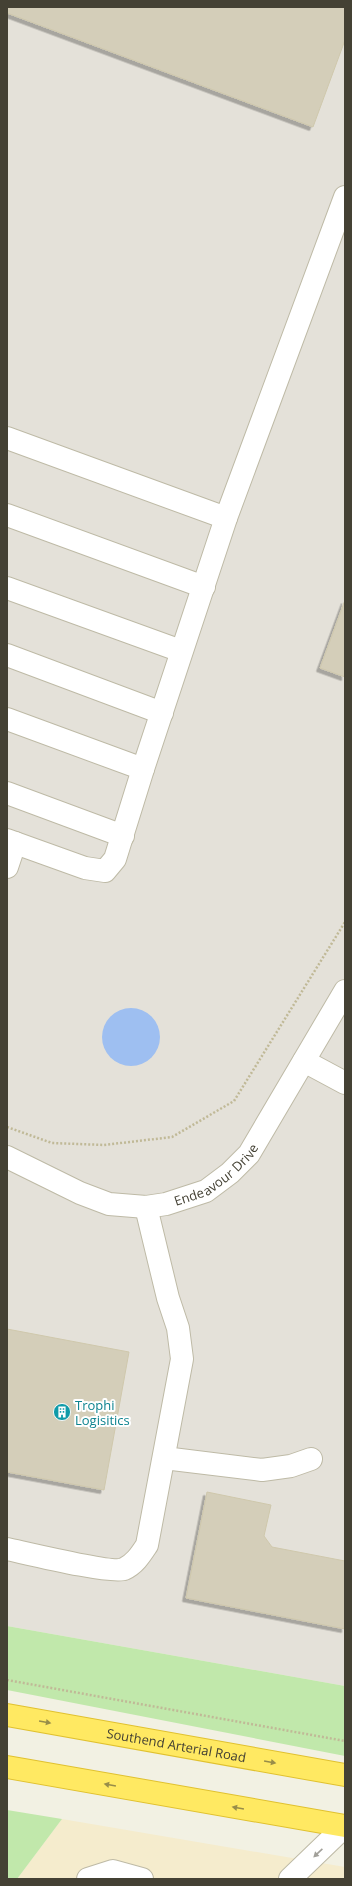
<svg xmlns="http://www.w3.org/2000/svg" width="352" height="1886" viewBox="0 0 352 1886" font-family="'Open Sans',sans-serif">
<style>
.commercial{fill:#f5eccd}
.industrial{fill:#e4e1d9}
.green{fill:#c1e8ab}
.water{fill:#9ebff1}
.building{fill:#d4ceb9;stroke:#cfc8ac;filter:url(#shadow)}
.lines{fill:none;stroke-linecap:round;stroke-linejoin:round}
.minor-casing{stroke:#bebaa6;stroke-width:24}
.highway-casing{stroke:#e0c130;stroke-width:24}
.path{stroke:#c0b997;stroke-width:2.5;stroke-dasharray:2 2;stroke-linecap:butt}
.minor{stroke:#fff;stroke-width:22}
.highway{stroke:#ffe962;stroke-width:22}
.oneway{fill:#988d49}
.oneway2{fill:#a2a09a}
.labels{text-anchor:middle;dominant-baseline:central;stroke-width:4;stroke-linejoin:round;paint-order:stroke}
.street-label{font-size:13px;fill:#444134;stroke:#fff}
.culture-label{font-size:13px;fill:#0d838f;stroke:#fff;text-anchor:start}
</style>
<defs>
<filter id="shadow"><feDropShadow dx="-3.5" dy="3.5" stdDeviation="0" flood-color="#0004"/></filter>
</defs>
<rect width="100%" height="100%" fill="#f2f1e3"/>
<!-- commercial -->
<polygon class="commercial" points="62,1819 345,1867 345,1879 17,1879"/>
<!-- industrial -->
<polygon class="industrial" points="7,7 345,7 345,1686 7,1626"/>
<!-- green -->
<g class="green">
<polygon points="7,1626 345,1686 345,1756 7,1690"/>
<polygon points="7,1810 62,1819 17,1879 7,1879"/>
</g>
<!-- water -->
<circle class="water" cx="131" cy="1037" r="29"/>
<!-- building -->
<g class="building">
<polygon points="7,7 345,7 345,40 313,127 7,13"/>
<polygon points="345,600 345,677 320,668"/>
<polygon points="7,1329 129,1352 104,1490 7,1472"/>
<polygon points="207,1492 271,1505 264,1536 272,1547 345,1561 345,1629 186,1598"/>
</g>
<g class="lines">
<!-- minor casing -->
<g class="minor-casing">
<g id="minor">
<polyline points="7,438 226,518 345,197"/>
<polyline points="7,515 204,587"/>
<polyline points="7,588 181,651"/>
<polyline points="7,655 162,713"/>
<polyline points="7,719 143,769"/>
<polyline points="7,793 123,836"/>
<polyline points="7,840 85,868 105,871 115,859 143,769 226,518"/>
<polyline points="7,867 15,843"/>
<polyline points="304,1061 345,1083"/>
<path id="s1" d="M7,1157L80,1193L109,1204L146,1207L166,1204L206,1191L230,1173L249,1154L345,991"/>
<polyline points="164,1458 262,1470 291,1466 311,1459"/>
<path d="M7,1549C26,1553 112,1574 124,1569C135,1564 141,1554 147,1545L182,1359L178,1328L168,1298L146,1207"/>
<polyline points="88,1879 113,1871 142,1879"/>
<polyline points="290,1879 345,1826"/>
</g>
</g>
<!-- highway casing -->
<g class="highway-casing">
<g id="highway">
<path id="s2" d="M7,1715L345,1775"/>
<polyline points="7,1767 345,1826"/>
</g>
</g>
<!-- path -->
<g class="path">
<polyline points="7,1127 52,1143 104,1145 172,1137 234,1101 345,922"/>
<polyline points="7,1680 345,1741"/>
</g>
<!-- minor -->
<use href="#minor" class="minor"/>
<!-- highway -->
<use href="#highway" class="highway"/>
</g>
<!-- one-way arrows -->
<defs><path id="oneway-solid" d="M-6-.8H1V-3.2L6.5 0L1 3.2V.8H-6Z"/></defs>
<g class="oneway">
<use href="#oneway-solid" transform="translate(45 1722) rotate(10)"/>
<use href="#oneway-solid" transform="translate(270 1762) rotate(10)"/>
<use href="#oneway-solid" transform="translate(110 1785) rotate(-170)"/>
<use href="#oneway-solid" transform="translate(238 1808) rotate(-170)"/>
</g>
<use class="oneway2" href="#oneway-solid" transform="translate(318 1853) rotate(137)"/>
<!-- icons -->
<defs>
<g id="building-disc" transform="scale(0.9)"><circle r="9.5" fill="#0f9aa8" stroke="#fff"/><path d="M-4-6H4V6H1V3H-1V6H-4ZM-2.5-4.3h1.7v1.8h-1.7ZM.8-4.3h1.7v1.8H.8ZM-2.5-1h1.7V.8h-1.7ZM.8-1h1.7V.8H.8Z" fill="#fff"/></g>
</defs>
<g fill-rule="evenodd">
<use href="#building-disc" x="62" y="1412"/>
</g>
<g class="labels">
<!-- street labels -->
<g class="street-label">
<text stroke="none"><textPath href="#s1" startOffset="229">Endeavour Drive</textPath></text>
<text stroke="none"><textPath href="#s2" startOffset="172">Southend Arterial Road</textPath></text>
</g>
<!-- culture labels -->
<g class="culture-label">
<text x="75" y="1405">Trophi<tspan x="75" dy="15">Logisitics</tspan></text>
</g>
</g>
<!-- border -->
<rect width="352" height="1886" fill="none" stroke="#444134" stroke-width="16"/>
</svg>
